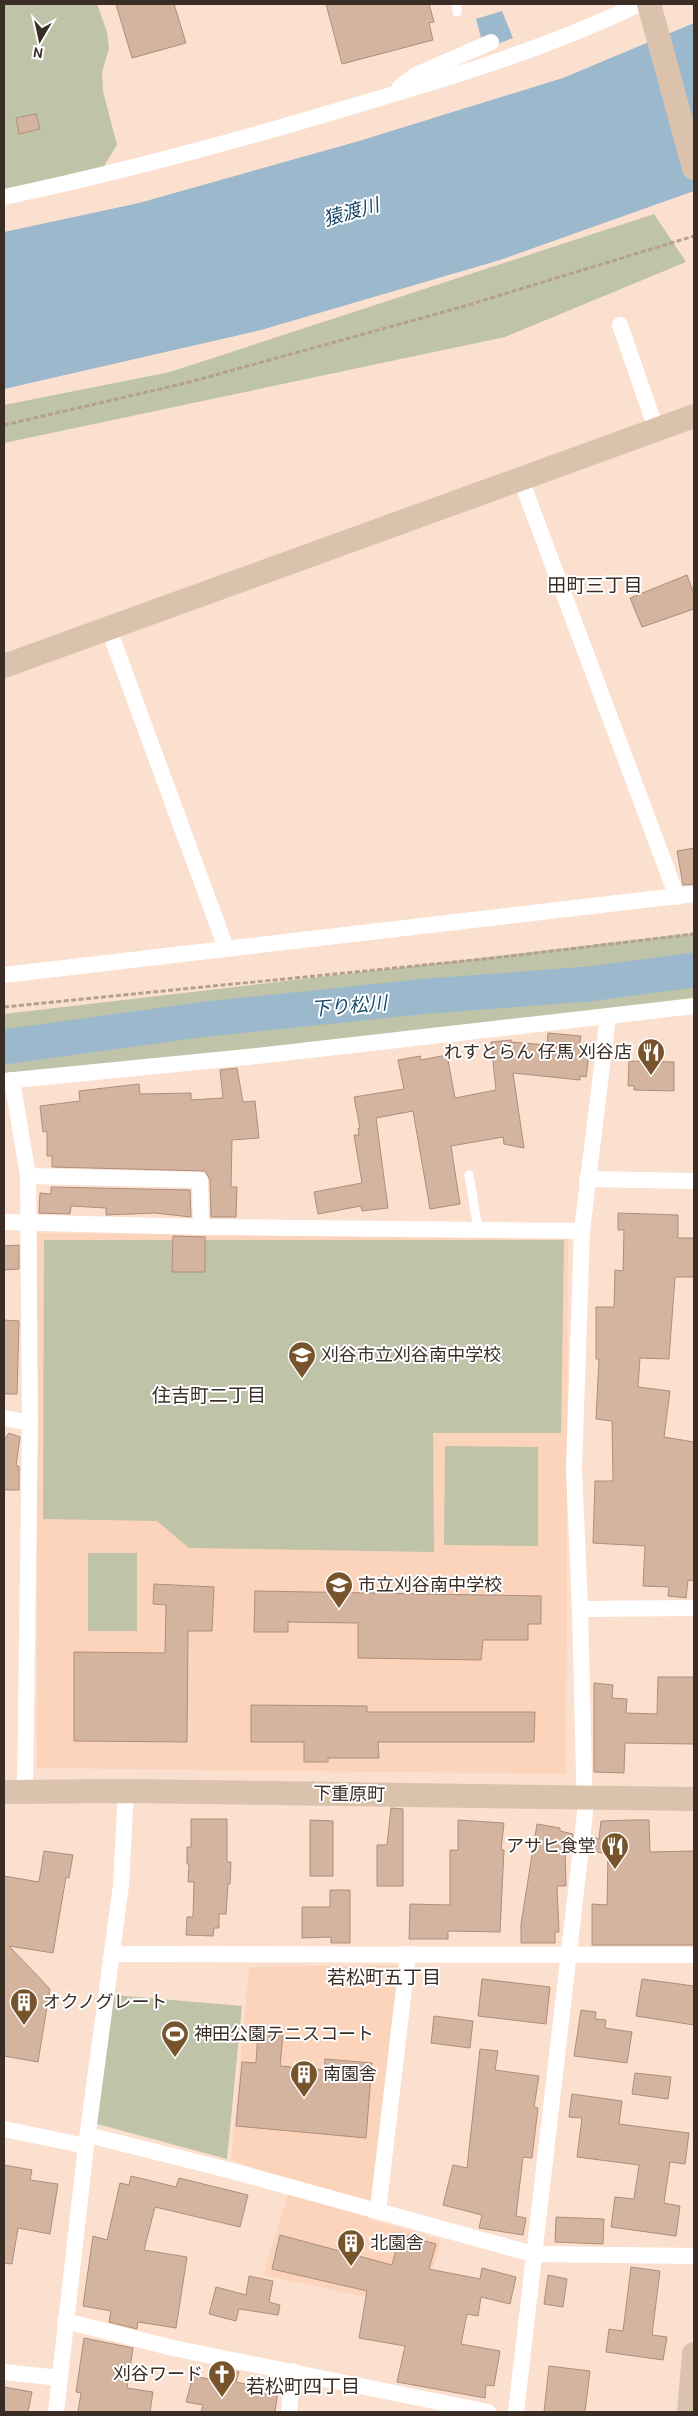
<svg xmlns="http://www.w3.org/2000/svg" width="698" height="2416" viewBox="0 0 698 2416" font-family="Cabin,'Noto Sans JP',sans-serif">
<rect width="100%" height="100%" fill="#fbe0cf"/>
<g fill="#fcd3bb">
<polygon points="37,1233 568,1237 566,1774 37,1768"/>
<polygon points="399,1965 368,2219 441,2240 422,2309 263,2275 292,2181 231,2160 249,1967"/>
</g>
<g fill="#bfc3a8">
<polygon points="4,4 97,4 107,32 109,49 102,72 103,91 117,145 102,169 4,190"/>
<polygon points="654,214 686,262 505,337 4,443 4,405 170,372"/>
<polygon points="694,933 694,1006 4,1083 4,1014"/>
<polygon points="44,1240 564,1240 561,1433 433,1433 434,1552 189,1548 157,1521 43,1519"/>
<polygon points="445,1446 538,1447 538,1546 444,1545"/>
<rect x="88" y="1553" width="49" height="78"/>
<polygon points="114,1995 242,2006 227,2159 97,2124"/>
</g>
<g fill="#9cb8cd">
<polygon points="502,11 513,38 484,49 476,19"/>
<polygon points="694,23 694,191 500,260 261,330 4,389 4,232 139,203 359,141 563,78"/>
</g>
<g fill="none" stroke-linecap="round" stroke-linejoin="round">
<polyline stroke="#9cb8cd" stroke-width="35" points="4,1047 206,1019 429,996 589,984 694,970"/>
</g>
<g fill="#d4b39f" stroke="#ae8e7b">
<polygon points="116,4 174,4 186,43 132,58"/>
<polygon points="326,4 429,4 434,22 429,23 433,40 342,64"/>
<polygon points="36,114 40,129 19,134 16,118"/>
<polygon points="687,575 694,594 694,609 642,627 630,598"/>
<polygon points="694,848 694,884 683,885 677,851"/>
<polygon points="548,1033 581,1036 579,1048 590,1049 586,1077 580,1076 580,1080 513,1073 524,1148 504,1144 503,1137 451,1146 460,1204 430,1209 413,1111 376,1118 388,1208 362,1211 361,1206 318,1214 314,1192 362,1183 354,1135 359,1135 358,1128 360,1128 354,1097 404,1089 398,1060 420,1056 421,1060 447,1055 455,1098 496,1090 491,1042 511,1040 511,1042 547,1045"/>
<polygon points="629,1061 674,1062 674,1091 634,1090 634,1086 628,1086"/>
<polygon points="237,1068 243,1102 255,1101 259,1138 232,1140 231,1187 237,1187 236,1217 211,1217 210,1180 205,1171 52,1167 52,1156 47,1156 47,1131 43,1132 40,1106 80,1101 79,1091 139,1084 140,1094 191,1093 191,1100 223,1098 220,1070"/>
<polygon points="51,1187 190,1190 191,1217 155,1213 106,1215 106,1208 71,1206 70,1214 39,1213 40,1193 51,1194"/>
<polygon points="618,1213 678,1215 678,1238 694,1238 694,1277 675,1277 669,1359 640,1358 638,1387 670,1391 664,1437 694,1442 694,1581 688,1580 686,1598 668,1596 669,1587 643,1586 645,1546 593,1543 595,1481 613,1481 612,1421 596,1419 599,1359 596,1359 596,1307 614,1307 615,1270 623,1271 624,1230 618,1230"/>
<polygon points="173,1236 205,1237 205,1272 172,1272"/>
<polygon points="19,1245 19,1269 4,1270 4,1246"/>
<polygon points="4,1320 19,1321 17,1394 4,1394"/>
<polygon points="9,1433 20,1437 16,1466 19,1466 19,1490 4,1490 4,1440"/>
<polygon points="154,1584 214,1587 212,1631 188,1631 187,1742 74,1741 74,1652 165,1653 166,1605 153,1604"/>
<polygon points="255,1591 541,1596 541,1624 528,1624 528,1640 483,1640 481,1660 358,1658 358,1623 288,1622 288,1632 254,1632"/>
<polygon points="658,1677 694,1677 694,1744 625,1743 624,1773 594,1772 594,1683 613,1685 612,1698 627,1699 626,1713 657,1714"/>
<polygon points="251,1705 367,1706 367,1712 535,1712 534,1742 378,1742 379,1758 328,1758 328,1762 304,1762 304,1742 251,1742"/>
<polygon points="391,1808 403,1809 403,1886 377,1886 377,1845 387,1845"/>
<polygon points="191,1819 227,1819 227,1862 231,1862 230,1884 228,1884 226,1914 219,1914 219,1928 214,1928 213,1936 186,1935 187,1917 193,1917 194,1882 188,1882 189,1864 187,1864 187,1847 191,1847"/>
<polygon points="310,1820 333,1821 333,1876 310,1876"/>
<polygon points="458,1820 504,1823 501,1850 504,1850 500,1932 448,1931 448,1939 409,1939 410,1904 450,1905 450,1850 458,1850"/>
<polygon points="631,1820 649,1820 650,1852 694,1851 694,1945 592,1945 592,1904 607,1905 608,1854 591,1851 592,1837 599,1839 601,1821"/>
<polygon points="537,1824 560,1828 560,1831 573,1834 571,1848 565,1847 566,1886 557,1886 559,1932 555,1932 555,1943 521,1943 521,1924"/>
<polygon points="44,1851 73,1855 69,1878 66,1877 53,1953 9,1946 50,1989 38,2062 4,2056 4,1876 39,1882"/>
<polygon points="330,1890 350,1890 350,1943 331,1943 331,1937 302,1938 302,1907 330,1907"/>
<polygon points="482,1979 550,1987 546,2024 478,2016"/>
<polygon points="642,1979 694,1986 694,2025 636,2016"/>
<polygon points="581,2010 596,2012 595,2019 606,2020 605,2028 632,2032 627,2063 574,2056"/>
<polygon points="434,2016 473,2021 470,2048 431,2043"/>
<polygon points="258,2032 283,2034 280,2066 324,2070 325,2059 372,2063 366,2138 236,2126 242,2062 256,2063"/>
<polygon points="480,2049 498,2051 495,2070 539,2076 534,2107 538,2108 532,2158 523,2157 516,2216 526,2218 523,2235 479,2228 482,2215 443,2205 453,2165 467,2168"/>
<polygon points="635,2073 671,2077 668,2099 632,2094"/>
<polygon points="572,2094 622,2101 619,2124 689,2133 685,2164 670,2162 664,2203 680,2206 676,2236 611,2227 615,2197 634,2199 639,2165 577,2157 582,2118 569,2117"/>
<polygon points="4,2165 32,2170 30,2180 58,2184 50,2234 18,2228 12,2264 4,2263"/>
<polygon points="131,2176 176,2187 179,2178 248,2195 240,2227 155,2207 144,2250 187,2257 176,2328 138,2322 137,2329 109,2322 111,2311 83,2306 93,2236 107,2240 120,2183 129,2185"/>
<polygon points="556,2217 604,2219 603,2244 555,2242"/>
<polygon points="400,2234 436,2244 429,2269 480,2279 482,2268 516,2277 510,2304 481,2297 478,2316 467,2314 461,2344 500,2351 494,2386 486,2385 485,2398 397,2382 405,2346 359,2338 367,2291 272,2269 280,2235 392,2265"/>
<polygon points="631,2267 660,2271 652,2335 667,2337 663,2360 606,2352 609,2329 623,2331"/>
<polygon points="548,2275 567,2279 563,2307 544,2304"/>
<polygon points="249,2276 273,2281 269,2302 280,2305 278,2315 239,2309 236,2321 209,2314 216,2287 246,2295"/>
<polygon points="84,2338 133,2348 127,2388 153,2392 150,2412 78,2412 81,2393 76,2392"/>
<polygon points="549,2366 590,2371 585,2412 544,2412"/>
<polygon points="211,2369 239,2372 236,2382 278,2391 275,2412 201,2412 203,2405 186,2402 193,2376 209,2379"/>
<polygon points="4,2387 32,2392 28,2412 4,2412"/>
</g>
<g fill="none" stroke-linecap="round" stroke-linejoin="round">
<g stroke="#b59f92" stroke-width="3" stroke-dasharray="5 2.5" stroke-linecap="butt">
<polyline points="4,425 186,383 458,308 694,236"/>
<polyline points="4,1007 494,958 694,934"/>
</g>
<g stroke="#fff" stroke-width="9">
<polyline points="457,4 457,12"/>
<polyline points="469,1175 478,1229"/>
</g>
<g stroke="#fff" stroke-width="16">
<polyline points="400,87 416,75 491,42"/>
<path d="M4 197C118 173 229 143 340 110 442 80 544 50 639 4"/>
<polyline points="620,325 656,429"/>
<polyline points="520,477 677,897"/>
<polyline points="108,627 226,948"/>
<polyline points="4,975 694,894"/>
<polyline points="4,1081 257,1056 608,1016"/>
<polyline points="28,1176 200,1180 201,1227"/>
<polyline points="587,1179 694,1181"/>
<polyline points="4,1222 201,1227 582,1231"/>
<polyline points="4,1418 30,1423 28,1176 12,1080"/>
<polyline points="580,1609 694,1608"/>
<polyline points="25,1792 30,1423"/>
<polyline points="112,1954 694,1955"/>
<polyline points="4,2129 86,2146"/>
<polyline points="88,2135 232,2171 533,2254 694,2256"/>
<polyline points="378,2211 408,1954"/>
<polyline points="65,2321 173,2348 488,2412"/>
<polyline points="4,2372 60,2378"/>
<polyline points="56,2412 86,2146 121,1885 126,1791"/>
<polyline points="289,2412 293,2371"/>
<polyline points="516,2412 585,1813 580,1609 574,1469 582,1231 608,1016 694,1006"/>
</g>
<g stroke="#dac2ad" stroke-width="24">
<polyline points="649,4 694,168"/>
<polyline points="4,666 694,416"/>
<polyline points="4,1792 126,1791 694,1799"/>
<polyline points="689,2412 694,2354"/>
</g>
</g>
<defs>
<g id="restaurant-pin" transform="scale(1.4375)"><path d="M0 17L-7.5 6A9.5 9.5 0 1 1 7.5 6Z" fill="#77542c" stroke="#fff"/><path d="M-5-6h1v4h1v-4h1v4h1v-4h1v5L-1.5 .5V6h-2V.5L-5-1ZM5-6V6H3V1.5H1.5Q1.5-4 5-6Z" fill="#fff"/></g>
<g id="school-pin" transform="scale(1.4375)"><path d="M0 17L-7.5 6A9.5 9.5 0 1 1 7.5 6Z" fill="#77542c" stroke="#fff"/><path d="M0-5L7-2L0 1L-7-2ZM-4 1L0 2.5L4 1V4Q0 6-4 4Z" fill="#fff"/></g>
<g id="building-pin" transform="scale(1.4375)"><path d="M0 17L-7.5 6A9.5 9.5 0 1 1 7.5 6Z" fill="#77542c" stroke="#fff"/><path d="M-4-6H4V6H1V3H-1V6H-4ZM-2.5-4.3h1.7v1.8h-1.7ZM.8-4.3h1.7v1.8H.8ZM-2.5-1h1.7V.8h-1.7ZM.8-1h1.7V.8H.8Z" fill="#fff"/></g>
<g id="stadium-pin" transform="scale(1.4375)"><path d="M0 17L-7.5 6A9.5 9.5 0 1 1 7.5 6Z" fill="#77542c" stroke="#fff"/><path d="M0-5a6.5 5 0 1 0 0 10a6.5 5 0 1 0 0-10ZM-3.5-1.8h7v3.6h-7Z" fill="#fff"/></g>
<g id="church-pin" transform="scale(1.4375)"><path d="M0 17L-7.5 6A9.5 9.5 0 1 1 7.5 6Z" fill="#77542c" stroke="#fff"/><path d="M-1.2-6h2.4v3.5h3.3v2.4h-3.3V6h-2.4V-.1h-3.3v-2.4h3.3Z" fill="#fff"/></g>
</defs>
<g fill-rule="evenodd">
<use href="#restaurant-pin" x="651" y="1052"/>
<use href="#school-pin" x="302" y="1355"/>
<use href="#school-pin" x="339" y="1585"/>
<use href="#restaurant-pin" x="615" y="1846"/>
<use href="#building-pin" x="24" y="2002"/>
<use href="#stadium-pin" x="175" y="2034"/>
<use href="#building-pin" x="304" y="2074"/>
<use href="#building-pin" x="351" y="2243"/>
<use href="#church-pin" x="222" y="2374"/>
</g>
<g text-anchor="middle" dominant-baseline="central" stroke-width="4" stroke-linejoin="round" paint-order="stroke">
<g font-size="18" fill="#3a2d25" stroke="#fff" text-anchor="start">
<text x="632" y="1052" text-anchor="end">れすとらん 仔馬 刈谷店</text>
<text x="321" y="1355">刈谷市立刈谷南中学校</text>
<text x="358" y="1585">市立刈谷南中学校</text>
<text x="596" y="1846" text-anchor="end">アサヒ食堂</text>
<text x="43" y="2002">オクノグレート</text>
<text x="194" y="2034">神田公園テニスコート</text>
<text x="323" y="2074">南園舎</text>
<text x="370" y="2243">北園舎</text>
<text x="203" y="2374" text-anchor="end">刈谷ワード</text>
</g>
<g font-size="18" fill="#3a2d25" stroke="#fff">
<text transform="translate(349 1794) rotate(1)">下重原町</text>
</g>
<g font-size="19" font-style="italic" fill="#194968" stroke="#fff">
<text transform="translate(351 212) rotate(-16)">猿渡川</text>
<text transform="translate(349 1006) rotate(-5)">下り松川</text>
</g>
<g font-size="19" fill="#3a2d25" stroke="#fff">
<text x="595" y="585">田町三丁目</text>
<text x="209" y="1395">住吉町二丁目</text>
<text x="384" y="1977">若松町五丁目</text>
<text x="303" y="2386">若松町四丁目</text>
</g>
</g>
<rect width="698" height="2416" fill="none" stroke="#3a2d25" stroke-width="10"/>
<g transform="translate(40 40) rotate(189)" stroke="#ffffff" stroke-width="4" paint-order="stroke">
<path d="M0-4L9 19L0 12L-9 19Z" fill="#3a2d25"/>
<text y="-8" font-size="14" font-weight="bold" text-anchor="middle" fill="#3a2d25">N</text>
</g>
</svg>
